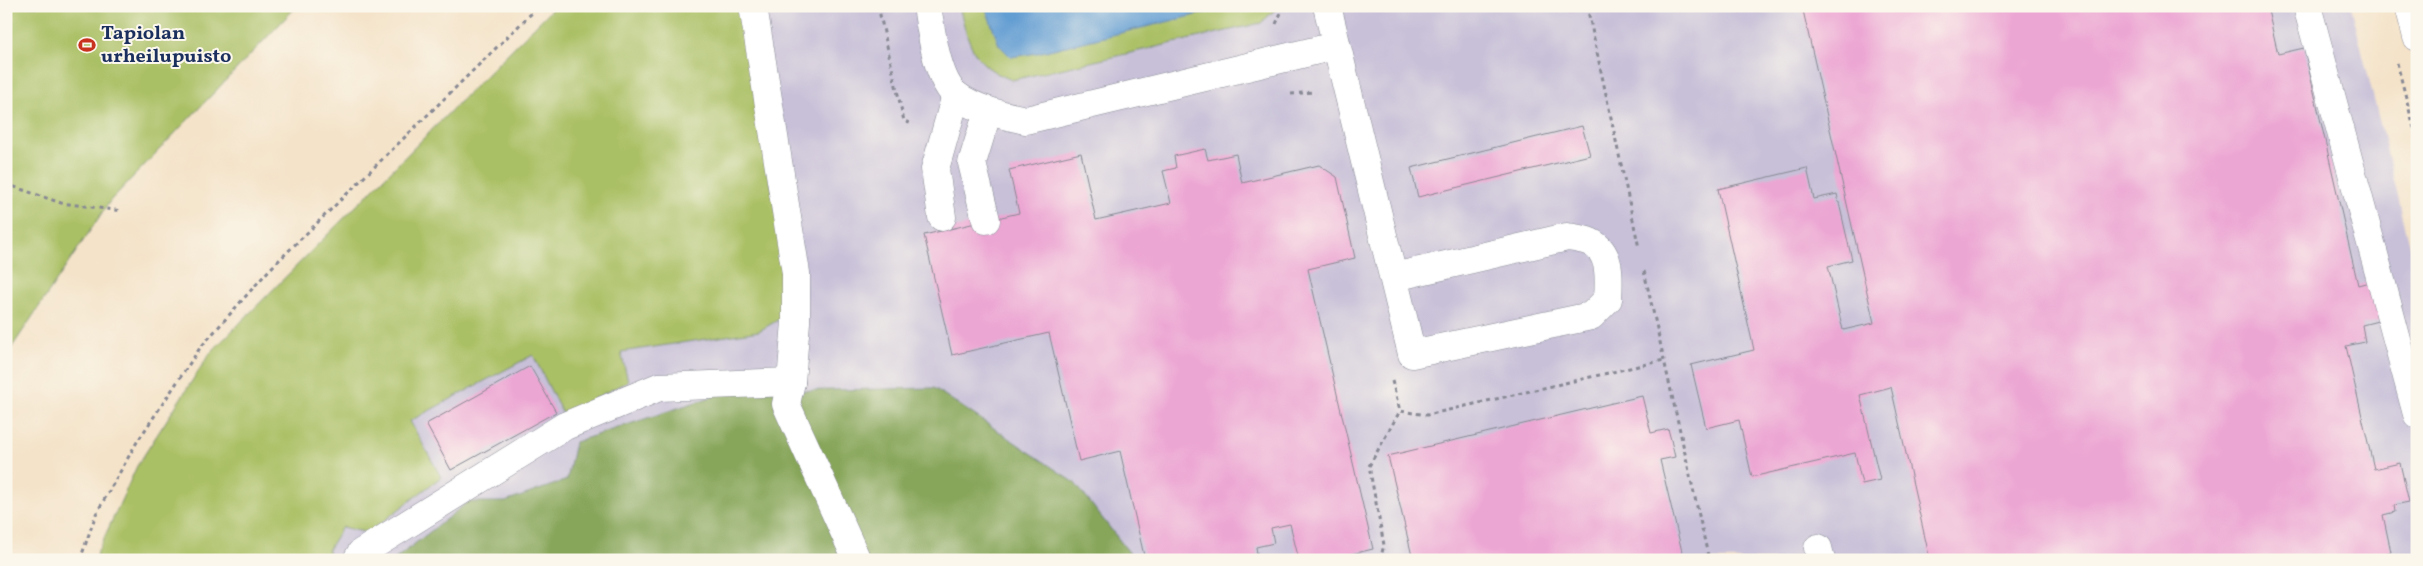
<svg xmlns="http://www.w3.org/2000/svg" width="2423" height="566" viewBox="0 0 2423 566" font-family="Vollkorn,serif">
<rect width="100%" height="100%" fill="#fbf7ec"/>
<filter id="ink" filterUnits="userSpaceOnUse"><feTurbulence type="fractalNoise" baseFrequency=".02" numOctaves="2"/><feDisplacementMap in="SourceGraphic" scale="10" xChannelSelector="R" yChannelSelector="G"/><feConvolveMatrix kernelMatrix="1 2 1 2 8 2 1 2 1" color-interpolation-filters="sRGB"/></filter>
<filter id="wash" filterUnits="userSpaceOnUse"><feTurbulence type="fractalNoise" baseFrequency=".0096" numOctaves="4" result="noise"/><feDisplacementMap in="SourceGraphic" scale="20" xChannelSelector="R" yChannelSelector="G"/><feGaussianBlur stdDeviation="1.12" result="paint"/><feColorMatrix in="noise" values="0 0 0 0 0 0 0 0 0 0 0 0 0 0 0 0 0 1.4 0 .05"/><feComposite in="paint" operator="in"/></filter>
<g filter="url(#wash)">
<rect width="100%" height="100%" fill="#f4e3c9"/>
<polygon fill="#c7c0d8" points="591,6 2351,6 2417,274 2417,560 226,560"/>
<g fill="#aac065" stroke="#627862">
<polygon points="6,6 297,6 110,201 6,356"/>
<polygon points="555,6 740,6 789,285 788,314 759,331 621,352 628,381 563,415 533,355 410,421 441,477 368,533 342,527 328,550 329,560 94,560 137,466 210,353"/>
<path d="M959 6H1279L1261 23 1012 80C972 65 969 44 959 6Z"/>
</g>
<polygon fill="#87a65a" stroke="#516a5c" points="934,388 1074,482 1135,560 394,560 468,502 505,502 567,480 575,442 726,392"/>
<polygon fill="#649ed3" stroke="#406698" points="985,6 1233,6 1037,53 1011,57 999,45"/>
<g id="blocks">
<g fill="#eca6d3">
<polygon points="1802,6 2267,6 2278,54 2304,48 2358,285 2373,281 2382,320 2362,325 2365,342 2346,346 2374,469 2400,463 2409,502 2394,505 2395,512 2383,515 2391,552 2355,560 1930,560 1891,387 1860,395 1880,480 1862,484 1855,453 1752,477 1739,420 1706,428 1691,365 1754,350 1718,189 1807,168 1814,199 1837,194 1852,260 1828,266 1843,330 1874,323"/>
<polygon points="1582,126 1590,155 1418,197 1411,168"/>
<polygon points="1205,149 1208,160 1236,154 1242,183 1319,165 1337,177 1355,258 1308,269 1373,549 1343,556 1344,560 1299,560 1290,524 1271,528 1274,543 1256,547 1258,560 1145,560 1120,451 1079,461 1049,333 952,355 924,235 1019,213 1009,170 1081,153 1096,220 1171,203 1163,171 1176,168 1174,156"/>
<polygon points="530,366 556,412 451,470 426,424"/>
<polygon points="1642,396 1651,433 1668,429 1671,440 1675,457 1660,460 1684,560 1413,560 1388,456"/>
</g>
</g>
</g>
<g filter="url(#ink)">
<use href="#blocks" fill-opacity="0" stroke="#888994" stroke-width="1"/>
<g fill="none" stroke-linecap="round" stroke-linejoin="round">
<g stroke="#888994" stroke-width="29">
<g id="minor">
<polyline points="753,6 796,273 796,322 791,382 786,404 857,560"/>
<path d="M927 6C931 30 937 81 957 96 977 110 1002 115 1026 120L1335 46"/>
<path d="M1327 6 1412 354 1591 316 1608 299C1609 279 1612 252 1590 242 1584 239 1574 238 1567 237L1394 277"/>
<polyline points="2307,6 2417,414"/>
<polyline points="2409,6 2417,37"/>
<polyline points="942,217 935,169 956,95"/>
<polyline points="986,220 972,163 988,111"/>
<polyline points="1818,548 1821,560"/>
<polyline points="357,560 361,553 565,426 659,387 791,382"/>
</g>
</g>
<g stroke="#888994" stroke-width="3" stroke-dasharray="4 4" stroke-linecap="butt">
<polyline points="878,6 904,121 912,124"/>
<polyline points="1587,6 1639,248"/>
<polyline points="1276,24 1284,6"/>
<polyline points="2397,63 2417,140"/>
<polyline points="1291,94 1314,92"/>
<polyline points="6,184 61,203 122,211"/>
<polyline points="1644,271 1709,560"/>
<polyline points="1392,381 1400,411 1427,415 1664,360"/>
<polyline points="80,560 96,514 137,442 200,348 269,270 539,6"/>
<polyline points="1380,560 1384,545 1369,466 1400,411"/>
</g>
<use href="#minor" stroke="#fff" stroke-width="28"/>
</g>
</g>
<defs>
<g id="stadium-bare" transform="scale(1.35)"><path d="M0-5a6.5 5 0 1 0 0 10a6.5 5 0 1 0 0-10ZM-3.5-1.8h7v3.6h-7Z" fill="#c8321e" stroke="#fbf7ec" stroke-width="2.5" paint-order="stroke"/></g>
</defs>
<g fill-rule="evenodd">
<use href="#stadium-bare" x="87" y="45"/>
</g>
<g text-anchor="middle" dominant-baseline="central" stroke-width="4" stroke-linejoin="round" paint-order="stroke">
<g font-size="20" font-weight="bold" fill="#1b2f5e" stroke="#fbf7ec" text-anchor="start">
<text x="101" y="34">Tapiolan<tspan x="101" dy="23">urheilupuisto</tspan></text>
</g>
</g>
<rect width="2423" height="566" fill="none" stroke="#fbf7ec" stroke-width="25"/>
</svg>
